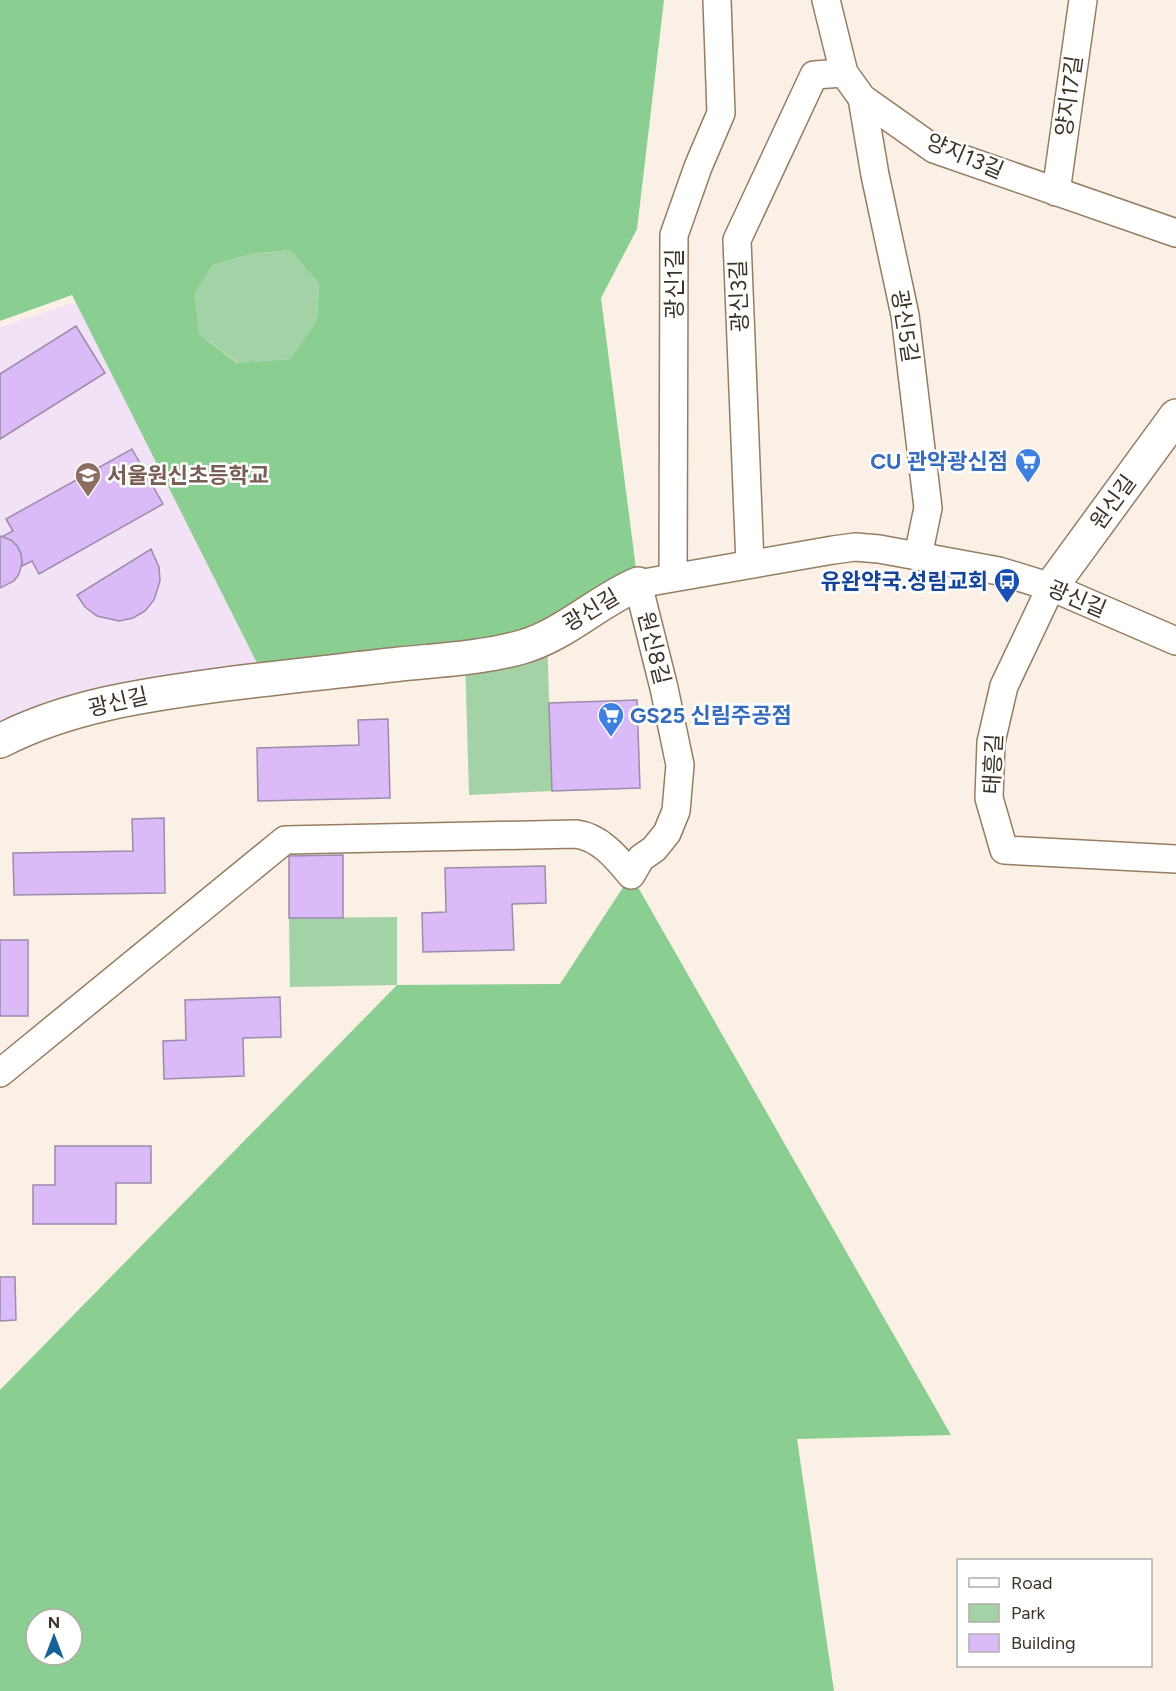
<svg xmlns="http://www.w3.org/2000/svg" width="1176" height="1691" viewBox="0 0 1176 1691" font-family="Figtree,'Noto Sans KR',sans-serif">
<rect width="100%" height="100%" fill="#fbf0e5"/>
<polygon fill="#f2e2f5" points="79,301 261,669 0,744 0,327"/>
<g fill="#a3d2a6">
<polygon points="290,250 319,284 317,320 292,359 238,363 199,334 195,293 213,265 251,254"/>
<polygon points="547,636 552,791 469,795 465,657"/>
<polygon points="397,917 397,985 290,987 289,918"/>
</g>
<g fill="#8bce91" fill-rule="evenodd">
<path d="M0 0H664L637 229 601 298 638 584 547 636 265 679 72 295 0 321ZM290 250 319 284 317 320 291 359 237 363 199 334 195 293 213 265 251 254Z"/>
<path d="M631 875 951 1435 797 1439 834 1691H0V1390L397 985 560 984ZM36 1619H72V1655H36Z"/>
</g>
<g fill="#dabbf7" stroke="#9c8cab" stroke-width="1.5">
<polygon points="76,326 105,373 0,439 0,374"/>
<polygon points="132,449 163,504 39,574 32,561 22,566 21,554 17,546 3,536 13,531 6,519"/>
<polygon points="0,536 11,540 17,546 21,554 22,563 19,574 14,581 0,588"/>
<polygon points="151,549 159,567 160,581 154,600 145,611 133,618 119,621 97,616 85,607 77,595"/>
<polygon points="637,700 640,788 552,791 549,703"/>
<polygon points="388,719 390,798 258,801 257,748 359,745 358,720"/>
<polygon points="164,818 165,893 14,895 13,853 133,851 132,819"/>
<polygon points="343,855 343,918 289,918 289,856"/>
<polygon points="545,866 546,903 512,904 514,950 423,952 422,913 446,912 445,868"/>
<rect x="0" y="940" width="28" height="76"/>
<polygon points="280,997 281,1037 243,1038 244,1076 164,1079 163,1041 186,1040 185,1000"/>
<polygon points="55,1146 151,1146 151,1183 116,1183 116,1224 33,1224 33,1185 55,1185"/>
<polygon points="0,1277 15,1277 16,1320 0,1321"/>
</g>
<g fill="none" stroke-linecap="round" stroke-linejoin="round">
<g stroke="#957d62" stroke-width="30">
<g id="minor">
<polyline points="826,0 844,73 862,98 934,149 1176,233"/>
<polyline points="862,98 875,175 905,315 928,508 918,556"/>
<polyline points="1056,192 1083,0"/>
<polyline points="750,564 737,240 814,75 844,73"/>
<polyline points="673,577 674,235 698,167 721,113 717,0"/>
<polyline points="1051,587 1004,686 991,742 989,798 1004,850 1176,859"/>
<path d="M0 1073 285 840 576 834C600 837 617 858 631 875L641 858 654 849 667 833 676 811 680 765 664 688 638 584 833 550 855 547 879 549 999 571 1051 587 1176 641"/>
</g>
</g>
<g stroke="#957d62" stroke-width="36">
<g id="tertiary">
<polyline points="1051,587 1176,416"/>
<path d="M0 741C68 706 144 695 219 685 280 677 340 671 400 664 440 660 483 658 522 647 564 635 598 601 638 584"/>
</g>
</g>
<use href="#minor" stroke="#fff" stroke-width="27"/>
<use href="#tertiary" stroke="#fff" stroke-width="33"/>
</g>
<defs>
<g id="supermarket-pin" transform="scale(1.35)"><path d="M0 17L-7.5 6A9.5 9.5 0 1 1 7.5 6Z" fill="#3f7fe0" stroke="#fff"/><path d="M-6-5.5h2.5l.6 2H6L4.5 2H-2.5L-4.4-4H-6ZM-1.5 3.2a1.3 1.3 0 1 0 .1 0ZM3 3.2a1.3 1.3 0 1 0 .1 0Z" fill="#fff"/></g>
<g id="school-pin" transform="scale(1.35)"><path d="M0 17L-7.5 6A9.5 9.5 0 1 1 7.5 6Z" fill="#8d6e63" stroke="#fff"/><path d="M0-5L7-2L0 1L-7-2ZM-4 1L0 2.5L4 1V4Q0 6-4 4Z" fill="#fff"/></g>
<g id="bus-pin" transform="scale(1.35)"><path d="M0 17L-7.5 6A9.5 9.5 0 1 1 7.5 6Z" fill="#1a4fb4" stroke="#fff"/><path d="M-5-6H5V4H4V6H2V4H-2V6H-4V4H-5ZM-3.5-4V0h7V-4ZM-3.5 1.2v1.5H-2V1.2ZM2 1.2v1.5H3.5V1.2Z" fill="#fff"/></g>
</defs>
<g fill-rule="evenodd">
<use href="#supermarket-pin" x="1028" y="461"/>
<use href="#school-pin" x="88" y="475"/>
<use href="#bus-pin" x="1007" y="581"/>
<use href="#supermarket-pin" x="611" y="715"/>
</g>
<g text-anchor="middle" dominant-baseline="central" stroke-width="5" stroke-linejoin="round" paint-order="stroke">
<g font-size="22" fill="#3d3327" stroke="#fff">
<text transform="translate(1069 96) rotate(-82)">양지17길</text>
<text transform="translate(965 156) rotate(23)">양지13길</text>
<text transform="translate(674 284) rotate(-90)">광신1길</text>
<text transform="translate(739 296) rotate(-92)">광신3길</text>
<text transform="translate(905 326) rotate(81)">광신5길</text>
<text transform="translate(1113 502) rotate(-54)">원신길</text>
<text transform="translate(1077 599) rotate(23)">광신길</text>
<text transform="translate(591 610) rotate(-31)">광신길</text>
<text transform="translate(654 648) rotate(76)">원신8길</text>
<text transform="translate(118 702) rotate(-13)">광신길</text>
<text transform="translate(993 764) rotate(-87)">태흥길</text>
</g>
<g font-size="22" font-weight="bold" fill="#366cbe" stroke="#fff" text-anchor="end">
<text x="1008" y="461">CU 관악광신점</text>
<text x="630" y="715" text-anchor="start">GS25 신림주공점</text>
</g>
<g font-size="22" font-weight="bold" fill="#785e54" stroke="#fff" text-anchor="start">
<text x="107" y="475">서울원신초등학교</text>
</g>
<g font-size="22" font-weight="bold" fill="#164399" stroke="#fff" text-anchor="end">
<text x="988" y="581">유완약국.성림교회</text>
</g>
</g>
<rect x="957" y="1559" width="195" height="108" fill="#ffffff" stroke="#b1ada9" stroke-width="1.5"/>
<rect x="969" y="1578" width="30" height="9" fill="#ffffff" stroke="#b1ada9" stroke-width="1.5"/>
<text x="1011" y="1589" font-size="18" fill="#3d3327">Road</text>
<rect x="969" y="1604" width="30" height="18" fill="#a3d2a6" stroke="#b1ada9" stroke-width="1.5"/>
<text x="1011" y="1619" font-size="18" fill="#3d3327">Park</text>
<rect x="969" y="1634" width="30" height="18" fill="#dabbf7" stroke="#b1ada9" stroke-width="1.5"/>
<text x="1011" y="1649" font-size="18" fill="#3d3327">Building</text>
<g transform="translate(54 1637)"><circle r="28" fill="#ffffff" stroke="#b1ada9" stroke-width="1.5"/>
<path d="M0-4.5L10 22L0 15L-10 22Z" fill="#176295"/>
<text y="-9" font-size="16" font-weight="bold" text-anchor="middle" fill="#3d3327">N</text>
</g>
</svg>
